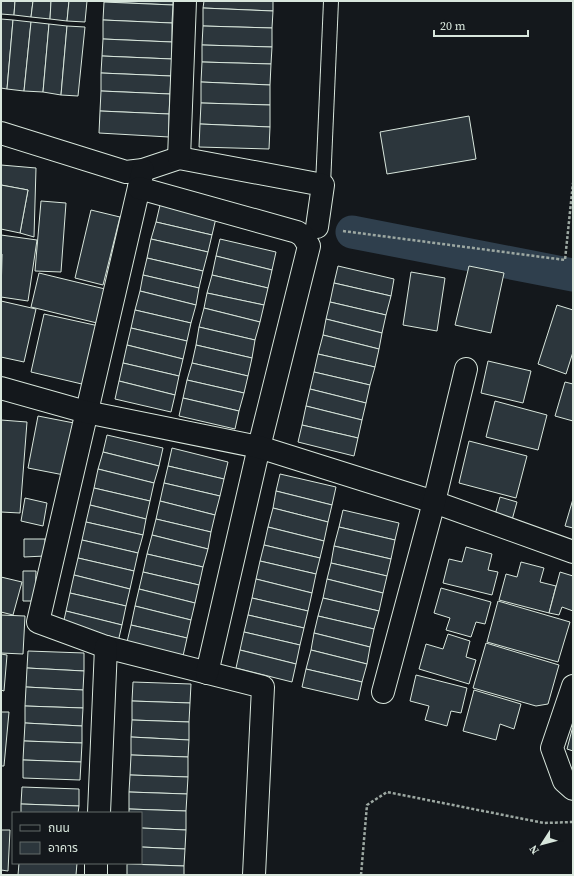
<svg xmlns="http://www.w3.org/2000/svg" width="574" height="876" viewBox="0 0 574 876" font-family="'Source Serif 4','Noto Sans Thai',serif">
<rect width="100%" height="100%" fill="#14181c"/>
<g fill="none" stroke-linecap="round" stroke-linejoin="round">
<polyline stroke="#2f3f4d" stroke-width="33" points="352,232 573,275"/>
</g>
<g fill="#2c363c" stroke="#d8e6dc">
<polygon points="1,1 15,1 14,15 1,14"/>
<polygon points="15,1 33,1 31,17 14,15"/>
<polygon points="33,1 51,1 50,19 31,17"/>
<polygon points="51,1 69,1 67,21 50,19"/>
<polygon points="69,1 87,1 85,22 67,21"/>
<polygon points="104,1 173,1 173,5 104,2"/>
<polygon points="204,1 273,1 273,11 203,8"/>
<polygon points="104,2 173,5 172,23 103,20"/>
<polygon points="203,8 273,11 272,28 203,26"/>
<polygon points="1,19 13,20 7,89 1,88"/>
<polygon points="13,20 31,22 24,91 7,89"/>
<polygon points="103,20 172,23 172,42 103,39"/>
<polygon points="31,22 49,24 43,92 24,91"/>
<polygon points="49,24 67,26 61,95 43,92"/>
<polygon points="67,26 85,27 78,96 61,95"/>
<polygon points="203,26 272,28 272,47 202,45"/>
<polygon points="103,39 172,42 172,59 102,56"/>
<polygon points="202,45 272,47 271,64 202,62"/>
<polygon points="102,56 172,59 171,76 101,73"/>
<polygon points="202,62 271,64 270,85 201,82"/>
<polygon points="101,73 171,76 170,94 101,91"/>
<polygon points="201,82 270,85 270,105 201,103"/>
<polygon points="101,91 170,94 169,114 100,111"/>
<polygon points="201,103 270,105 270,127 200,124"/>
<polygon points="100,111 169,114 169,137 99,133"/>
<polygon points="469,116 476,159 387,174 380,132"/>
<polygon points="200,124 270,127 269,149 199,147"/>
<polygon points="1,165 36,168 34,237 20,233 28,190 1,185"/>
<polygon points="1,185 28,190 20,233 1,229"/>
<polygon points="41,201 66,203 61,272 35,271"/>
<polygon points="160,205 216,218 212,235 156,222"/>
<polygon points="91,210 120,217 103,285 75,278"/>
<polygon points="156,222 212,235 208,252 151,239"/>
<polygon points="1,235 37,240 28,301 1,297 2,254 1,254"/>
<polygon points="151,239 208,252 203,271 147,258"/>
<polygon points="220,239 276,252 272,270 216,256"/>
<polygon points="216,256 272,270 268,288 212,275"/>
<polygon points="147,258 203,271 199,288 143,275"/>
<polygon points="338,266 394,279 391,296 334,283"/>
<polygon points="469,266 504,273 491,333 455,325"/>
<polygon points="411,272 445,278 437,331 403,325"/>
<polygon points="39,273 105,289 97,323 31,307"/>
<polygon points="143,275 199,288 196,305 140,291"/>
<polygon points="212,275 268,288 264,305 207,293"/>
<polygon points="334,283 391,296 386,315 330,302"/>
<polygon points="140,291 196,305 191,323 135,310"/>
<polygon points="207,293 264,305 260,322 204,308"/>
<polygon points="1,301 36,309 24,362 1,357"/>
<polygon points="330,302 386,315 382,333 326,319"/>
<polygon points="557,305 573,310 573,352 566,374 538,364"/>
<polygon points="204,308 260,322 255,340 199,327"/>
<polygon points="135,310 191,323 187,341 131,328"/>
<polygon points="44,314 99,326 86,385 31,372"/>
<polygon points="326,319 382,333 379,349 323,335"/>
<polygon points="199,327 255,340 252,358 196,345"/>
<polygon points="131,328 187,341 183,359 127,345"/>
<polygon points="323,335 379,349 375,367 318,354"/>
<polygon points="127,345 183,359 179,376 123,363"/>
<polygon points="196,345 252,358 248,376 192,363"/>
<polygon points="318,354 375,367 370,385 314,372"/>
<polygon points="488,361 531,371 523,403 481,393"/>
<polygon points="123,363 179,376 175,395 119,381"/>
<polygon points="192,363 248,376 244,393 187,380"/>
<polygon points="314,372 370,385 366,403 310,389"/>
<polygon points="187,380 244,393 239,411 183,398"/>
<polygon points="119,381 175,395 171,412 115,399"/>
<polygon points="565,382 573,384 573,421 555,416"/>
<polygon points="310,389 366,403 362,420 306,406"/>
<polygon points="183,398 239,411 235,429 179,416"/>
<polygon points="495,401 547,415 538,450 486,437"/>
<polygon points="306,406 362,420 358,438 302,425"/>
<polygon points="38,416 74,423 64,475 28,468"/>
<polygon points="1,420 27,422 20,513 1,512"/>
<polygon points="302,425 358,438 354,456 298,442"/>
<polygon points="107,435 163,448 159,466 103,452"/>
<polygon points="469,441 527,456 516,498 459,483"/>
<polygon points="172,448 228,462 224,479 168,466"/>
<polygon points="103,452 159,466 154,483 98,469"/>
<polygon points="168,466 224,479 220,496 164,483"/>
<polygon points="98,469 154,483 150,501 94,488"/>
<polygon points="280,474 336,487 332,505 276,491"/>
<polygon points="164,483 220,496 215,515 160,501"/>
<polygon points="94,488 150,501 146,519 90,505"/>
<polygon points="276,491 332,505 328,522 273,508"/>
<polygon points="500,497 517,502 512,520 495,515"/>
<polygon points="25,498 47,503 43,526 21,521"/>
<polygon points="573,499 573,528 565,526"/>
<polygon points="160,501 215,515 211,532 156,519"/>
<polygon points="90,505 146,519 143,535 86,522"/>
<polygon points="273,508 328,522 324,541 268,527"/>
<polygon points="343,510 399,523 395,540 339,527"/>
<polygon points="156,519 211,532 208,549 152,535"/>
<polygon points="86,522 143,535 138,553 82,540"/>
<polygon points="268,527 324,541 320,558 264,545"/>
<polygon points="339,527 395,540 391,559 334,546"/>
<polygon points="152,535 208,549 203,567 147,554"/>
<polygon points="24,539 45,539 45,556 24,557"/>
<polygon points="82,540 138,553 134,571 78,558"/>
<polygon points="264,545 320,558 316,574 260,561"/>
<polygon points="334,546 391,559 387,576 331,563"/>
<polygon points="466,547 492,554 488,570 498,572 492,595 443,583 449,559 462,562"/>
<polygon points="147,554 203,567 199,585 143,572"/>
<polygon points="78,558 134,571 130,589 74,575"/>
<polygon points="260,561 316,574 312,593 256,579"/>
<polygon points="521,562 544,568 540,582 556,586 549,613 499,600 506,574 517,577"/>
<polygon points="331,563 387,576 383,593 327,579"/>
<polygon points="23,571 36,571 35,601 23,601"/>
<polygon points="143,572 199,585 195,603 139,589"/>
<polygon points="560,572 573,576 573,611 562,607 559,615 549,613"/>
<polygon points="74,575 130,589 126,606 70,593"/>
<polygon points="1,577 22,582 13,615 1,612"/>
<polygon points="256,579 312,593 308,611 252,598"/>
<polygon points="327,579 383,593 379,611 323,598"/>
<polygon points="441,588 491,602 485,624 476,622 471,637 446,630 450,618 434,613"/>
<polygon points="139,589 195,603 191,620 135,606"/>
<polygon points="70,593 126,606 122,625 66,611"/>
<polygon points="252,598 308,611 304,628 248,615"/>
<polygon points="323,598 379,611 374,629 318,616"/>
<polygon points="498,601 570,622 558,662 487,642"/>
<polygon points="135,606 191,620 187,638 131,625"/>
<polygon points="66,611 122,625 118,642 62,629"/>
<polygon points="1,615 25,616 23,654 1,653"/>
<polygon points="248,615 304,628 300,645 244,632"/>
<polygon points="318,616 374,629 370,647 314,633"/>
<polygon points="131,625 187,638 183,656 127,642"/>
<polygon points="244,632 300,645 296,664 240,650"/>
<polygon points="314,633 370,647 367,664 311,650"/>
<polygon points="448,634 470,641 466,657 476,660 469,684 419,669 426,644 443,649"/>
<polygon points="486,643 559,665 548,704 536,706 473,688"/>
<polygon points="240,650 296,664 292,682 236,668"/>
<polygon points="311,650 367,664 362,682 306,669"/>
<polygon points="28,651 84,653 84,671 27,668"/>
<polygon points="1,654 7,655 4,691 1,690"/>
<polygon points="27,668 84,671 83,690 26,687"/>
<polygon points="306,669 362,682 358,700 302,687"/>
<polygon points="416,675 467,688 461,713 451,711 447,726 425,720 429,706 410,701"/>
<polygon points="133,682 191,684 190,703 132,701"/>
<polygon points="26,687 83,690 83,708 25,706"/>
<polygon points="474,690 521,704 514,729 500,724 496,740 463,731"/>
<polygon points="132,701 190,703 189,722 132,720"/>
<polygon points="25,706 83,708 82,726 25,723"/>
<polygon points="1,712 9,712 4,766 1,766"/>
<polygon points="132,720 189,722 189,740 131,737"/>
<polygon points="25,723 82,726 82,743 24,741"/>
<polygon points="573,726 573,751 567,749"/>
<polygon points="131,737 189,740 188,757 131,755"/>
<polygon points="24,741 82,743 81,762 23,760"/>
<polygon points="131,755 188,757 188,777 130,775"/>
<polygon points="23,760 81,762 80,780 23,778"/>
<polygon points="130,775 188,777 187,794 129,792"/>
<polygon points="22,787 79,789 79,806 21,804"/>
<polygon points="129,792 187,794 186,811 129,809"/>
<polygon points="21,804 79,806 78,813 21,813"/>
<polygon points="129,809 186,811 186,830 141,828 141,813 129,813"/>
<polygon points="141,828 186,830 185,849 141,847"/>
<polygon points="1,830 10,830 8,871 1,870"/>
<polygon points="141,847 185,849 184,866 127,864 127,863 141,863"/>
<polygon points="19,863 77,863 76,875 18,875"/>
<polygon points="127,864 184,866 184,875 127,875"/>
</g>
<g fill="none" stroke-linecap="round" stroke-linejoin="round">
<g stroke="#d8e6dc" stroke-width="16">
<polyline id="lane" points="323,185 331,1"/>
</g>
<g stroke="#d8e6dc" stroke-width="24">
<g id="street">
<polyline points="1,133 126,172 143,170 179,158 323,185 317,227"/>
<polyline points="179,158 185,1"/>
<polyline points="143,170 38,622 106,647 263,687 254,875"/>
<polyline points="139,188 297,232 303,236 309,246 259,447 207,673"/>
<polyline points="1,388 86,412 259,447 434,502 573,552"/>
<polyline points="573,686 552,748 564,781 573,789"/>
<polyline points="383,692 434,502 466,369"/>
<polyline points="99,813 106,647"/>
<polyline points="96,875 96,863"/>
</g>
</g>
<g stroke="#9da8a2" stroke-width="2.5" stroke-dasharray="3 2" stroke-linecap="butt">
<polyline points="343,231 565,260 573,183"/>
<polyline points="361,875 367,805 387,792 544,823 573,822"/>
</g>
<use href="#lane" stroke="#14181c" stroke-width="14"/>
<use href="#street" stroke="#14181c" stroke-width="22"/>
</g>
<rect width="574" height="876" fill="none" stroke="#d8e6dc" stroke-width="4"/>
<rect x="12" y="812" width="130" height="52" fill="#14181c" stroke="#626a69"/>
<rect x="20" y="825" width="20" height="6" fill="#14181c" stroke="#626a69"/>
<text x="48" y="832" font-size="12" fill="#d8e6dc">ถนน</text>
<rect x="20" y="842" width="20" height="12" fill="#2c363c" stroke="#626a69"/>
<text x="48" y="852" font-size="12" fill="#d8e6dc">อาคาร</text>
<g transform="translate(542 844) rotate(234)" stroke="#14181c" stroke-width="3" paint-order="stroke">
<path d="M0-3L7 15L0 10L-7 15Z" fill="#d8e6dc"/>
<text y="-6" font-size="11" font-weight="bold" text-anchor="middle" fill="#d8e6dc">N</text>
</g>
<path d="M434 30v6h94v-6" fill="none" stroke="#d8e6dc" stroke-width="2"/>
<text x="440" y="30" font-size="12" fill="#d8e6dc" stroke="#14181c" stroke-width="3" paint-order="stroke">20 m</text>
</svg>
